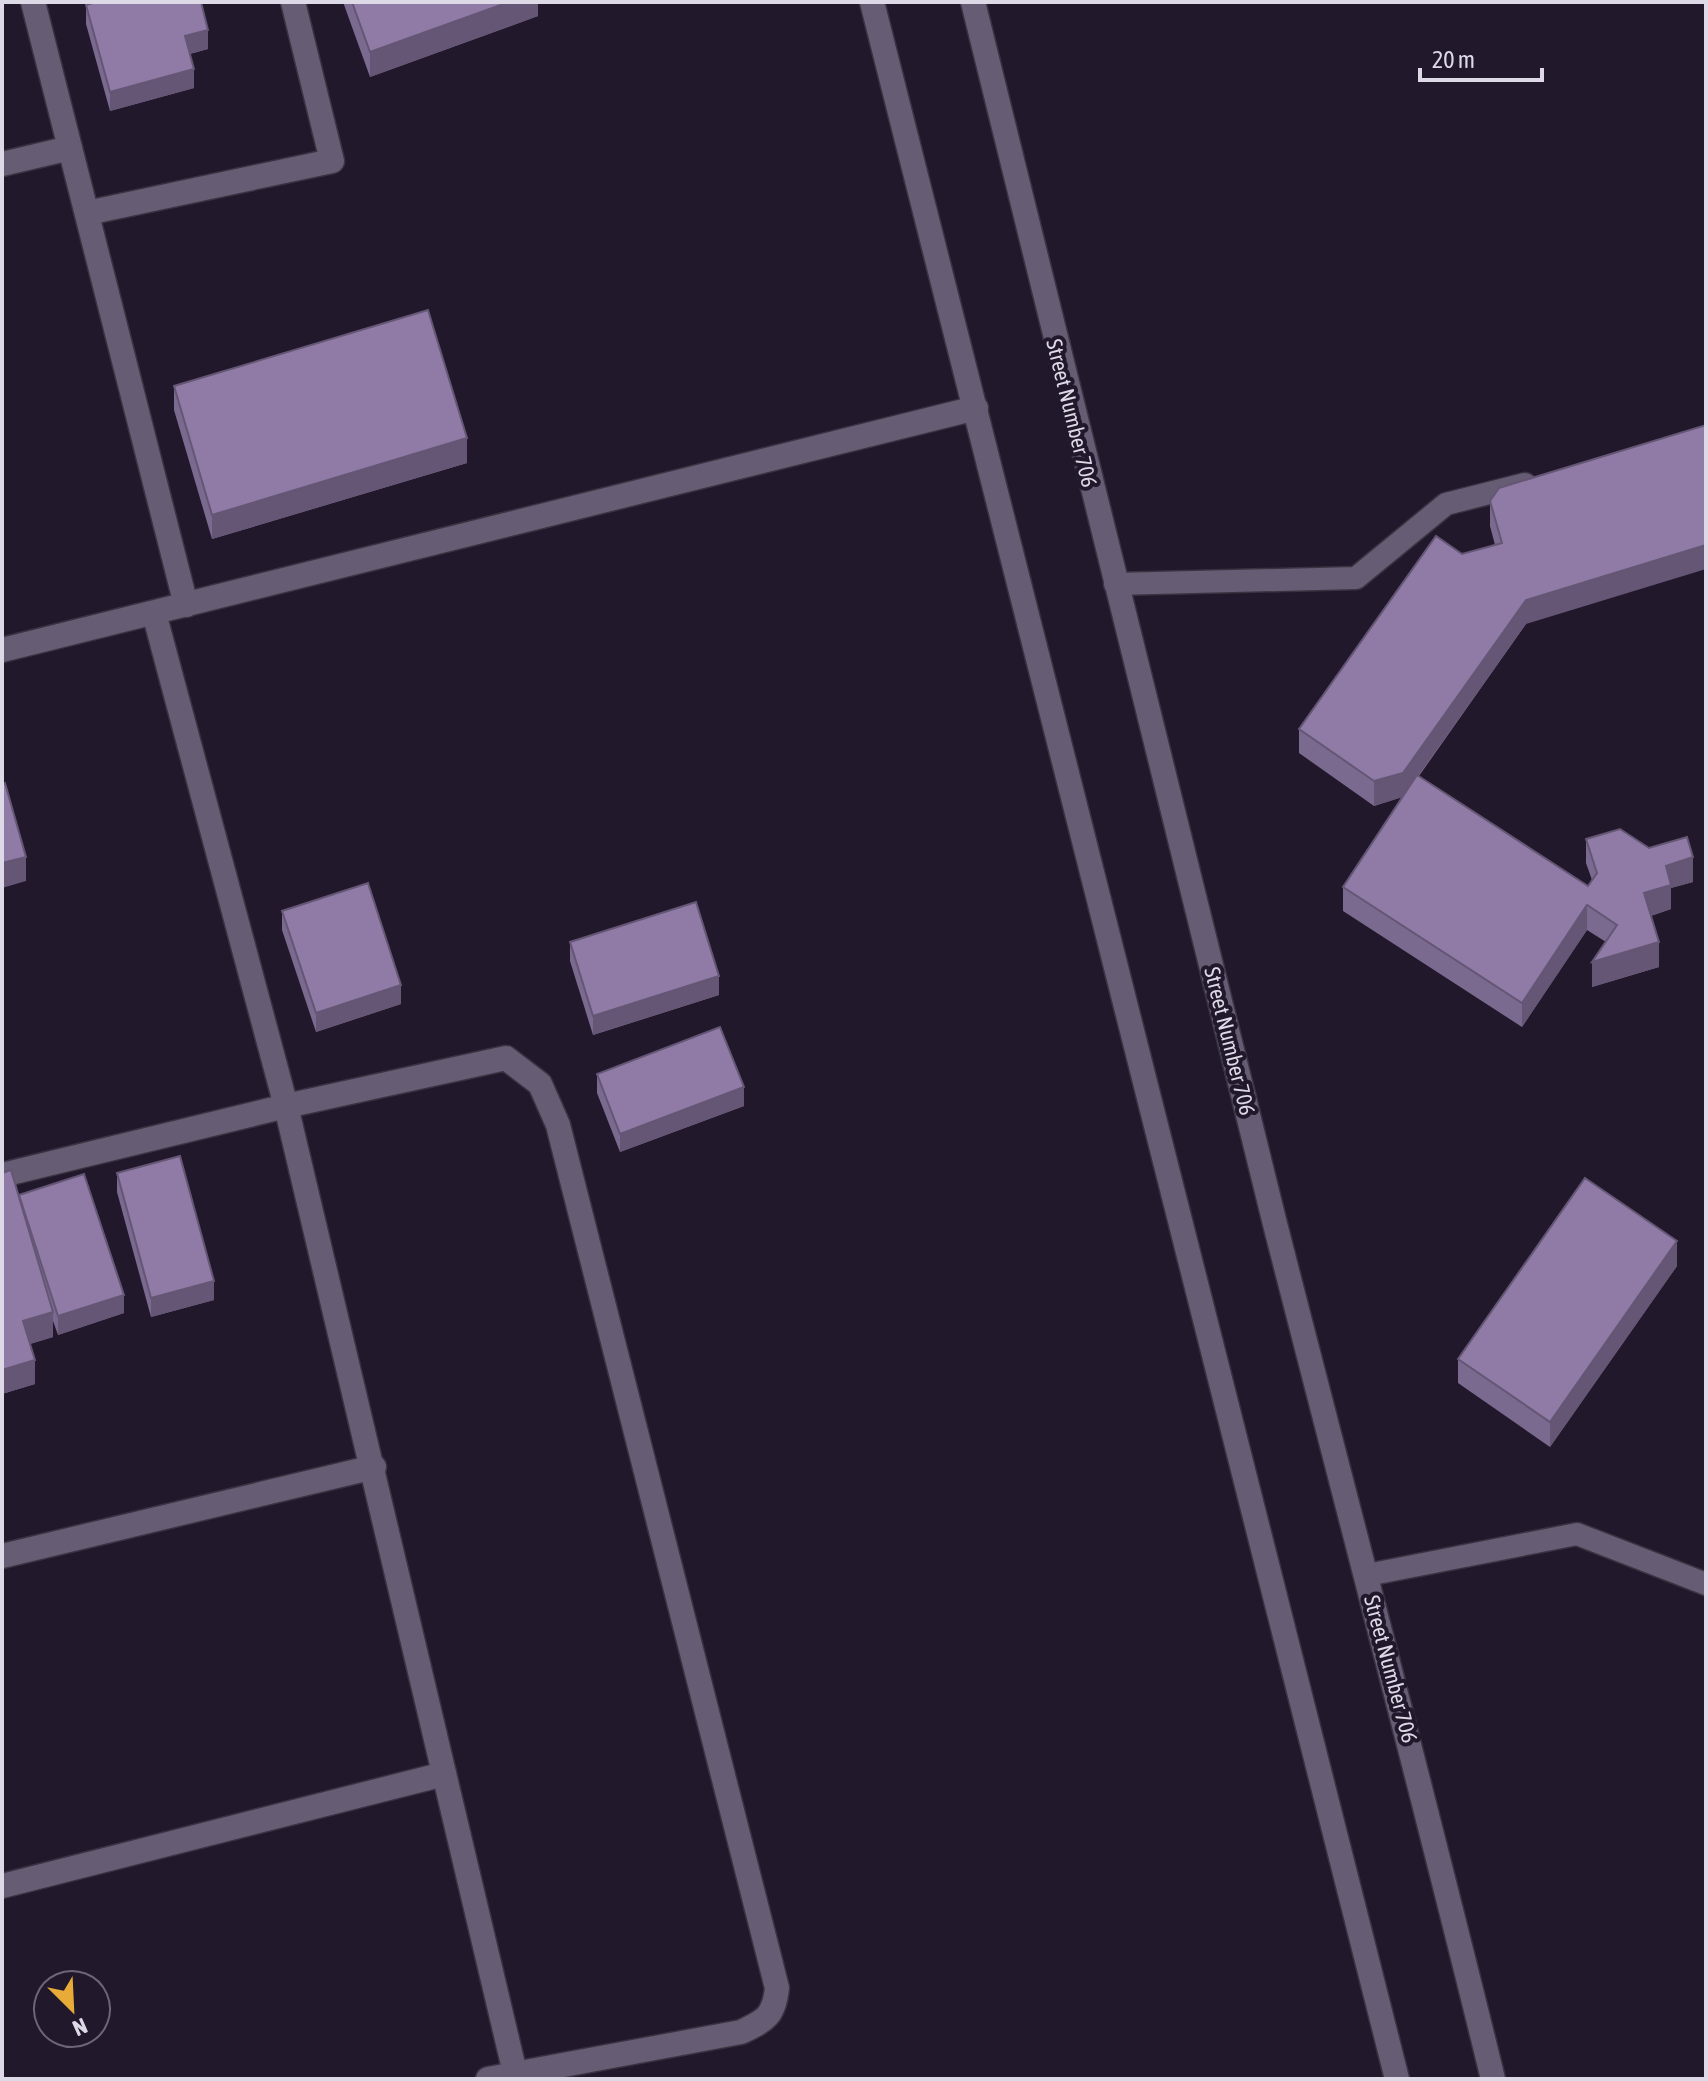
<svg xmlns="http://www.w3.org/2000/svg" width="1708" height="2081" viewBox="0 0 1708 2081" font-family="'Asap Condensed',sans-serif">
<rect width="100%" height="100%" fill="#21182b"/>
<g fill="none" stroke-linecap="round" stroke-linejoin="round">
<g stroke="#393341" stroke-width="25">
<g id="lane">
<polyline points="1115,584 1356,578 1446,504 1525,484"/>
<polyline points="1367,1575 1577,1534 1706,1584"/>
</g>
</g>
<g stroke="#393341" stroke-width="27">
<g id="street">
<polyline points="33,2 186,605"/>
<polyline points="2,164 70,148"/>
<polyline points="87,213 332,161 293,2"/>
<polyline points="154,613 286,1106 515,2073"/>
<polyline points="2,650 976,408"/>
<path d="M2 1175 286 1106 506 1058 540 1084 558 1125 777 1988C774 2016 766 2020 741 2032L488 2079"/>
<polyline points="2,1556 374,1467"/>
<polyline points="2,1886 444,1774"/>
</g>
</g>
<g stroke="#393341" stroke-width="27">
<g id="secondary">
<polyline points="872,2 1397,2079"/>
<path d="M973 2C1070 410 1172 817 1275 1224 1348 1509 1423 1793 1493 2079"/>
</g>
</g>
<use href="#lane" stroke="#665c73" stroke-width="22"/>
<use href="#street" stroke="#665c73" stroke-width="24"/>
<use href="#secondary" stroke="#665c73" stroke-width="24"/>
</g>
<g fill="#7b6a8f">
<polygon points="343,2 538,2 538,16 370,77"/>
<polygon points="86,5 208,49 190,54 194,88 110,111 86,24"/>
<polygon points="174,386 467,463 212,539 174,410"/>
<polygon points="1490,501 1526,624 1419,776 1588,886 1592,880 1586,863 1586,839 1693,882 1671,888 1671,909 1651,916 1659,967 1592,987 1606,942 1587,930 1522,1027 1343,911 1343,887 1402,797 1374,806 1299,753 1299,729 1462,554 1495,545 1490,526"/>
<polygon points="282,911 401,1004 316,1032 282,930"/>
<polygon points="570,942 719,995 593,1035 570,961"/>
<polygon points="597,1074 744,1106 620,1152 597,1093"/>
<polygon points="2,1173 19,1195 124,1313 58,1335 53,1321 53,1337 30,1344 35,1384 2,1394"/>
<polygon points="117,1173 214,1300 151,1317 117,1192"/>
<polygon points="1677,1266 1550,1447 1458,1383 1458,1359"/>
</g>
<g fill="#645674">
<polygon points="509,2 538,2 538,16 370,77 370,52"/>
<polygon points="208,30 208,49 185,55 185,36"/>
<polygon points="194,69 194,88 110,111 110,92"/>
<polygon points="467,438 467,463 212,539 212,515"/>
<polygon points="1706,545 1706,569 1526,624 1403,797 1374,806 1374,781 1526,600"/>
<polygon points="26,857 26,881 2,888 2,863"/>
<polygon points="1693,857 1693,882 1671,888 1671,909 1644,918 1644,893 1666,866"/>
<polygon points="1587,905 1587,930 1522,1027 1522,1003"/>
<polygon points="2,918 3,918 2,943"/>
<polygon points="1659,942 1659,967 1592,987 1592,962"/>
<polygon points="719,976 719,995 593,1035 593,1016"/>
<polygon points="401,985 401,1004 316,1032 316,1013"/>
<polygon points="744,1087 744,1106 620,1152 620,1134"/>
<polygon points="1677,1241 1677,1266 1550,1447 1550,1422"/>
<polygon points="214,1281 214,1300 151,1317 151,1298"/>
<polygon points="124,1295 124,1313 58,1335 58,1316"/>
<polygon points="53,1312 53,1337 23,1346 23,1321"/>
<polygon points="35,1360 35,1384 2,1394 2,1370"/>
</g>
<g fill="#8f7ba6" stroke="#645674" stroke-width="2">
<polygon points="96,2 201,2 208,30 185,36 194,69 110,92 86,5"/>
<polygon points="352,2 509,2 370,52"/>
<polygon points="428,310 467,438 212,515 174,386"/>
<polygon points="1706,425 1706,545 1526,600 1403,773 1374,781 1299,729 1436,536 1462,554 1502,543 1490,501 1499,488"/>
<polygon points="1417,775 1588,886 1597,873 1586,839 1620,829 1649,848 1687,837 1693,857 1666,866 1671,885 1644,893 1659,942 1592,962 1617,925 1587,905 1522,1003 1343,887"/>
<polygon points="5,783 26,857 2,863 2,784"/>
<polygon points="368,883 401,985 316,1013 282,911"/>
<polygon points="696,902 719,976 593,1016 570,942"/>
<polygon points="720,1027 744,1087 620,1134 597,1074"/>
<polygon points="180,1156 214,1281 151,1298 117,1173"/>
<polygon points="11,1170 53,1312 23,1321 35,1360 2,1370 2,1173"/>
<polygon points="84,1174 124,1295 58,1316 19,1195"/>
<polygon points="1585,1178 1677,1241 1550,1422 1458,1359"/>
</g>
<g text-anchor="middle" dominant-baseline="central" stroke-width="8" stroke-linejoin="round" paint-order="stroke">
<g font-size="22" fill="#ded9e6" stroke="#21182b">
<text transform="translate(1072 413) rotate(76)">Street Number 706</text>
<text transform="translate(1230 1041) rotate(76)">Street Number 706</text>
<text transform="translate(1391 1669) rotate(75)">Street Number 706</text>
</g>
</g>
<rect width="1708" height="2081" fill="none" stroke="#ded9e6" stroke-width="8"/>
<g transform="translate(72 2009) rotate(156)"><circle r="38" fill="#21182b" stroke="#6d6576" stroke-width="2"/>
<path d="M0-6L14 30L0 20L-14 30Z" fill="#e8ab37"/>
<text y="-12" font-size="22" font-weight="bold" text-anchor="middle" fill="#ded9e6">N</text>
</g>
<path d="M1420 68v12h122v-12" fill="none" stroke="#ded9e6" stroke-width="4"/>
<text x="1432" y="68" font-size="24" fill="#ded9e6" stroke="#21182b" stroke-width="6" paint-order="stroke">20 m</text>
</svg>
